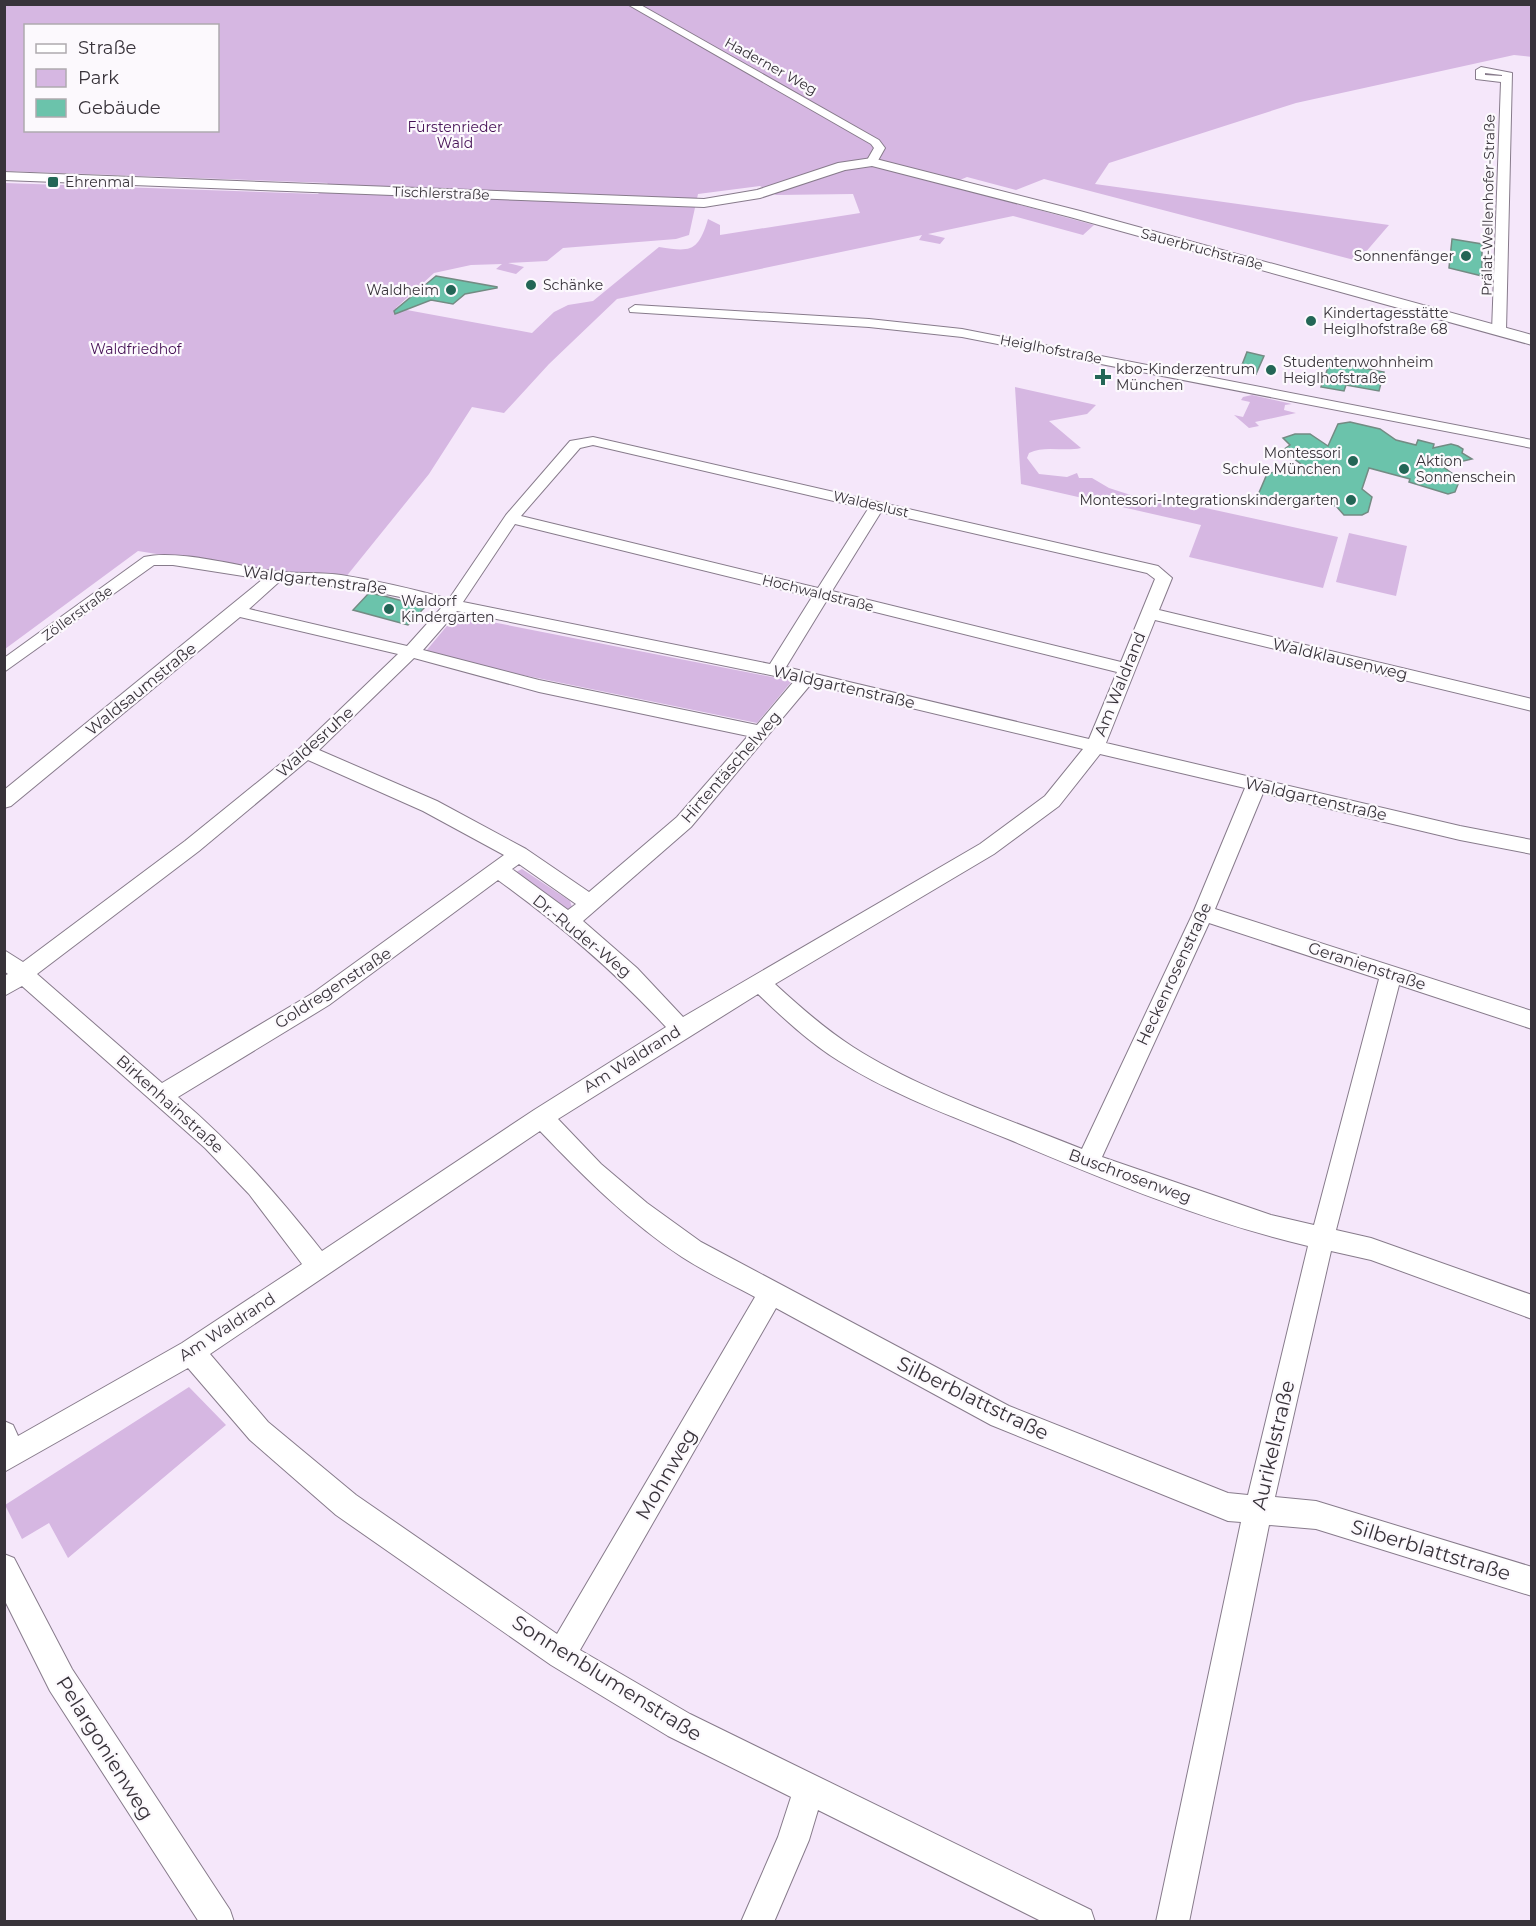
<svg xmlns="http://www.w3.org/2000/svg" width="1536" height="1926" viewBox="0 0 1536 1926" font-family="Montserrat,sans-serif">
<rect width="100%" height="100%" fill="#f5e7fa"/>
<g fill="#d6b7e2" fill-rule="evenodd">
<path d="M1531 4 1532 57 1514 55 1296 103 1109 163 1095 184 1389 225 1358 261 1044 179 1016 190 967 177 948 185 1094 225 1083 235 1013 216 928 234 945 238 940 244 919 240 922 235 617 299 549 364 504 413 472 407 429 474 345 578 274 573 138 551 5 649V183L318 194 328 183 5 171 4 5ZM26 26H218V130H26ZM760 186 776 195 853 194 860 213 720 235V225L708 219C698 252 691 252 659 247L593 301 568 305 554 312 532 333 396 308 434 273 471 265 502 264 496 269 516 274 524 267 508 263 547 261 563 248 676 239 689 235 698 194Z"/>
<path d="M1015 387 1096 405 1087 414 1049 421 1081 448C1064 452 1045 445 1029 453L1027 458 1039 474 1067 477 1077 473 1079 478H1092L1109 488 1146 500 1206 495 1201 507 1338 537 1323 588 1189 557 1201 525 1021 484Z"/>
<polygon points="1252,395 1292,404 1285,405 1284,410 1296,413 1255,422 1259,426 1249,428 1234,415 1243,417 1250,402 1241,400 1243,397"/>
<polygon points="1349,533 1407,546 1396,596 1336,582"/>
<polygon points="456,615 792,681 757,723 449,660 426,651"/>
<polygon points="522,869 570,901 572,907 566,911 516,872"/>
<polygon points="189,1387 226,1425 68,1558 49,1523 22,1539 5,1505"/>
</g>
<g fill="#6bc3ab" stroke="#738b83" stroke-width="1.5">
<polygon points="1452,239 1482,244 1482,276 1449,268"/>
<polygon points="436,276 497,287 497,288 465,294 453,304 431,300 395,314 394,311"/>
<polygon points="1247,352 1264,356 1256,374 1240,370"/>
<polygon points="1330,362 1384,372 1379,391 1346,385 1344,391 1321,387"/>
<polygon points="1350,422 1380,429 1396,440 1416,445 1418,440 1434,444 1433,448 1451,444 1458,446 1463,449 1462,453 1472,459 1442,466 1460,479 1455,492 1448,494 1409,482 1410,479 1369,468 1362,489 1372,497 1368,512 1362,515 1344,515 1336,506 1306,499 1304,503 1293,501 1292,504 1258,495 1267,474 1302,465 1283,450 1290,445 1283,438 1295,434 1310,434 1328,446 1338,424"/>
<polygon points="369,593 384,596 425,607 408,625 353,610"/>
</g>
<g fill="none" stroke-linecap="round" stroke-linejoin="round">
<g stroke="#877b8b" stroke-width="2">
<g id="minor">
<polygon points="627,4 639,4 879,140 885,148 876,164 872,165 866,162 874,148 871,144"/>
<path d="M1481 67 1512 73 1506 331 1499 335 1492 331 1501 82 1476 79V70ZM1485 73 1502 75V76L1485 75Z"/>
<polygon points="635,305 869,319 962,329 1532,440 1532,448 962,337 869,327 630,312 629,309"/>
<path d="M593 437 1158 566 1172 578 1159 610 1532 699V711L1155 620 1106 743 1460 826 1532 840V854L1460 840 1263 793 1215 909 1532 1011V1029L1399 985 1336 1230 1371 1238 1532 1295V1319L1371 1260 1331 1251 1275 1497 1316 1501 1532 1567V1596L1316 1529 1269 1525 1189 1922H1156L1241 1522 1228 1521 991 1425 776 1308 580 1650 690 1714 1091 1910 1095 1922H1043L818 1810 809 1840 774 1922H741L778 1837 791 1797 668 1736 551 1665 336 1515 250 1440 188 1368 4 1472V1421L13 1425 18 1436 182 1343 302 1264 249 1194 205 1148 22 986 4 996V976L8 974 4 971V950L23 962 185 841 300 748 398 654 240 617 11 806 4 808V790L263 579 173 565H154L4 672V658L144 557C176 549 238 566 272 571 295 574 318 572 341 575 378 581 413 589 449 599L506 515 570 441ZM593 445 868 509 818 588 521 516 580 448ZM881 512 1147 573 1155 579 1121 662 832 591ZM515 524 812 597 770 664 463 602ZM280 581C336 585 388 592 442 607L407 646 249 609ZM827 600 1117 672 1089 739 786 667ZM457 611 775 676 795 680 757 725 539 680 423 650ZM414 658 539 692 748 736 677 817 589 892 526 849 437 801 319 750ZM811 684 1083 749 1045 796 980 844 683 1017 637 968 583 921 691 827ZM1100 754 1245 788 1193 913 1082 1149C1008 1119 920 1090 853 1047 825 1029 800 1007 775 984L994 854 1059 806ZM308 760 423 811 504 855 313 993 162 1083 37 974 199 851ZM519 864 576 904 568 910 512 869ZM498 880C561 926 613 970 666 1027L534 1110 322 1251C275 1192 235 1146 178 1097L329 1005ZM1209 923 1379 979 1314 1225 1271 1215 1102 1157ZM758 994C783 1018 809 1042 839 1061 891 1094 951 1116 1008 1139 1105 1180 1206 1222 1308 1246L1248 1495 1228 1493 1009 1406 701 1242 647 1203 601 1164 558 1119ZM540 1131C584 1177 628 1221 682 1257 705 1272 731 1284 755 1297L557 1634 356 1495 268 1422 210 1354Z"/>
<polygon points="4,1554 14,1558 72,1669 230,1910 234,1922 199,1922 50,1691 4,1599"/>
</g>
</g>
<g stroke="#877b8b" stroke-width="2">
<polygon id="tertiary" points="872,158 1080,211 1532,335 1532,345 1070,217 872,166 845,170 760,198 704,207 4,180 4,172 704,199 757,190 838,163"/>
</g>
<use href="#minor" fill="#fff" fill-rule="evenodd"/>
<use href="#tertiary" fill="#fff" fill-rule="evenodd"/>
</g>
<g fill="#236656" stroke="#fcf9fd" stroke-width="2">
<rect x="47" y="176" width="12" height="12" rx="3"/>
<circle cx="1466" cy="256" r="6"/>
<circle cx="531" cy="285" r="6"/>
<circle cx="451" cy="290" r="6"/>
<circle cx="1311" cy="321" r="6"/>
<circle cx="1271" cy="370" r="6"/>
<path d="M1100 368h6v6h6v6h-6v6h-6v-6h-6v-6h6z"/>
<circle cx="1353" cy="461" r="6"/>
<circle cx="1404" cy="469" r="6"/>
<circle cx="1351" cy="500" r="6"/>
<circle cx="389" cy="609" r="6"/>
</g>
<g text-anchor="middle" dominant-baseline="central" stroke-width="4.5" stroke-linejoin="round" paint-order="stroke">
<g font-size="14" fill="#38333a" stroke="#fcf9fd">
<text transform="translate(771 66) rotate(29)">Haderner Weg</text>
<text transform="translate(441 193) rotate(2)">Tischlerstraße</text>
<text transform="translate(1488 205) rotate(-89)">Prälat-Wellenhofer-Straße</text>
<text transform="translate(1202 249) rotate(15)">Sauerbruchstraße</text>
<text transform="translate(1051 349) rotate(11)">Heiglhofstraße</text>
<text transform="translate(871 504) rotate(13)">Waldeslust</text>
<text transform="translate(818 593) rotate(14)">Hochwaldstraße</text>
<text transform="translate(77 613) rotate(-36)">Zöllerstraße</text>
</g>
<g font-size="14" fill="#461156" stroke="#fcf9fd">
<text x="455" y="127">Fürstenrieder<tspan x="455" dy="16">Wald</tspan></text>
<text x="136" y="349">Waldfriedhof</text>
</g>
<g font-size="14" fill="#38333a" stroke="#fcf9fd" text-anchor="start">
<text x="65" y="182">Ehrenmal</text>
<text x="1454" y="256" text-anchor="end">Sonnenfänger</text>
<text x="543" y="285">Schänke</text>
<text x="439" y="290" text-anchor="end">Waldheim</text>
<text x="1323" y="313">Kindertagesstätte<tspan x="1323" dy="16">Heiglhofstraße 68</tspan></text>
<text x="1283" y="362">Studentenwohnheim<tspan x="1283" dy="16">Heiglhofstraße</tspan></text>
<text x="1116" y="369">kbo-Kinderzentrum<tspan x="1116" dy="16">München</tspan></text>
<text x="1341" y="453" text-anchor="end">Montessori<tspan x="1341" dy="16">Schule München</tspan></text>
<text x="1416" y="461">Aktion<tspan x="1416" dy="16">Sonnenschein</tspan></text>
<text x="1339" y="500" text-anchor="end">Montessori-Integrationskindergarten</text>
<text x="401" y="601">Waldorf<tspan x="401" dy="16">Kindergarten</tspan></text>
</g>
<g font-size="16" fill="#38333a" stroke="#fcf9fd">
<text transform="translate(315 580) rotate(7)">Waldgartenstraße</text>
<text transform="translate(1340 659) rotate(13)">Waldklausenweg</text>
<text transform="translate(1120 684) rotate(-68)">Am Waldrand</text>
<text transform="translate(844 687) rotate(13)">Waldgartenstraße</text>
<text transform="translate(141 689) rotate(-39)">Waldsaumstraße</text>
<text transform="translate(315 742) rotate(-42)">Waldesruhe</text>
<text transform="translate(731 767) rotate(-49)">Hirtentäschelweg</text>
<text transform="translate(1316 799) rotate(13)">Waldgartenstraße</text>
<text transform="translate(582 936) rotate(39)">Dr.-Ruder-Weg</text>
<text transform="translate(1367 966) rotate(18)">Geranienstraße</text>
<text transform="translate(1174 974) rotate(-65)">Heckenrosenstraße</text>
<text transform="translate(333 988) rotate(-33)">Goldregenstraße</text>
<text transform="translate(632 1059) rotate(-32)">Am Waldrand</text>
<text transform="translate(170 1104) rotate(42)">Birkenhainstraße</text>
<text transform="translate(1130 1176) rotate(20)">Buschrosenweg</text>
<text transform="translate(227 1327) rotate(-33)">Am Waldrand</text>
</g>
<g font-size="20" fill="#38333a" stroke="#fcf9fd">
<text transform="translate(973 1398) rotate(26)">Silberblattstraße</text>
<text transform="translate(1273 1445) rotate(-77)">Aurikelstraße</text>
<text transform="translate(666 1474) rotate(-60)">Mohnweg</text>
<text transform="translate(1431 1550) rotate(17)">Silberblattstraße</text>
<text transform="translate(607 1678) rotate(32)">Sonnenblumenstraße</text>
<text transform="translate(105 1748) rotate(58)">Pelargonienweg</text>
</g>
</g>
<rect width="1536" height="1926" fill="none" stroke="#38333a" stroke-width="12"/>
<rect x="24" y="24" width="195" height="108" fill="#fcf9fd" stroke="#aeaaaf" stroke-width="1.5"/>
<rect x="36" y="44" width="30" height="9" fill="#ffffff" stroke="#aeaaaf" stroke-width="1.5"/>
<text x="78" y="54" font-size="18" fill="#38333a">Straße</text>
<rect x="36" y="69" width="30" height="18" fill="#d6b7e2" stroke="#aeaaaf" stroke-width="1.5"/>
<text x="78" y="84" font-size="18" fill="#38333a">Park</text>
<rect x="36" y="99" width="30" height="18" fill="#6bc3ab" stroke="#aeaaaf" stroke-width="1.5"/>
<text x="78" y="114" font-size="18" fill="#38333a">Gebäude</text>
</svg>
